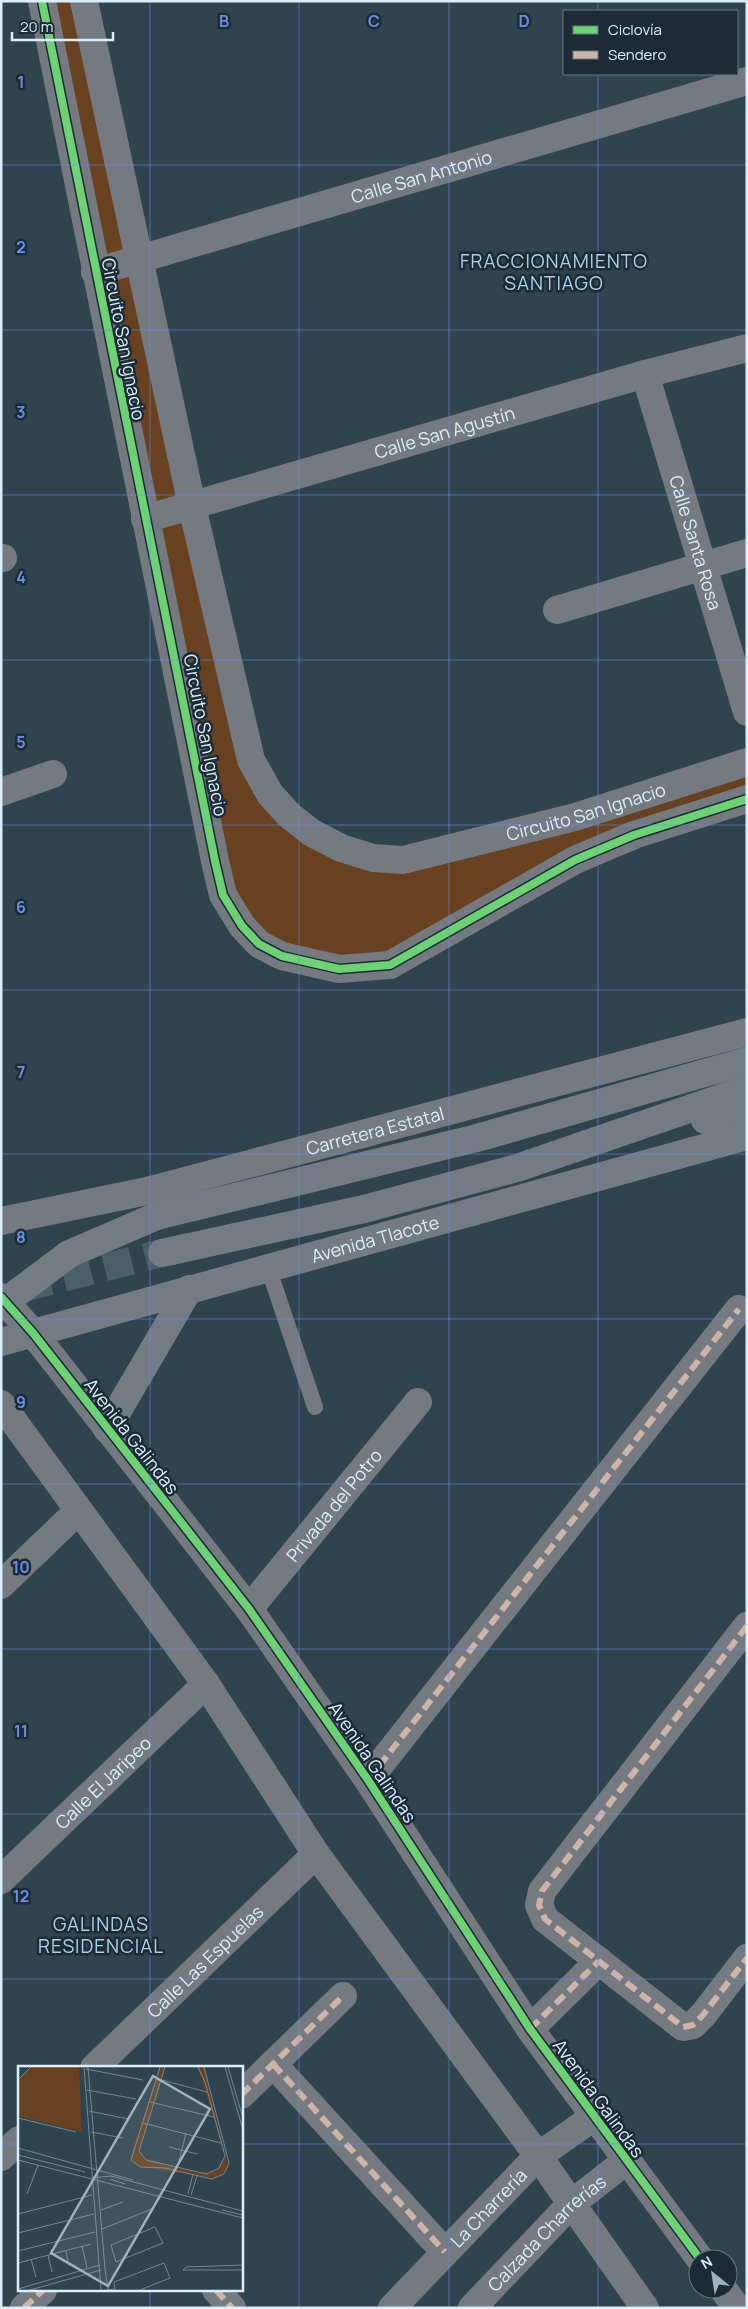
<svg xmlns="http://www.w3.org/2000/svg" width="748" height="2309" viewBox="0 0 748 2309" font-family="Manrope,sans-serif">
<rect width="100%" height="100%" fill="#30444f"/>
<polygon fill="#684120" points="42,1 84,1 270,794 373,858 747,762 747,799 634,835 434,940 339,969 242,926"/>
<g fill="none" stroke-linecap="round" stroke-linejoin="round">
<polyline stroke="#4a5e69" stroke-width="28" stroke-dasharray="28 14" stroke-linecap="butt" points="23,1288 162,1253"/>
<polyline stroke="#757980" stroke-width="16" points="268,1267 315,1407"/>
<g stroke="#757980" stroke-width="28">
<polyline points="42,1 215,861 223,895 242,926 259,944 282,956 339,969 390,965 575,860 634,835 747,799"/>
<path id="s1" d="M84 1 192 506 251 760 270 794 289 815 312 833 341 848 373 858 403 860 575 817 747 762"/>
<path id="s2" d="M95 272 747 81"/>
<path id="s3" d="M645 374 747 712"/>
<path id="s4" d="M145 519 645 374 747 348"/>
<polyline points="1,558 3,558"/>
<polyline points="557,610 747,553"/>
<polyline points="1,792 53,774"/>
<path id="s5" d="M1 1221 147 1191 747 1032"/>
<polyline points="1,1585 78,1511"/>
<path id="s6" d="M249 1609 418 1402"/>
<polyline points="747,1626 542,1891 539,1905 545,1919 683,2027 693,2025 703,2015 747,1958"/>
<polyline points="368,1780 739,1309"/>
<path id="s7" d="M1 1880 206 1684"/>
<polyline points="530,2029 599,1961"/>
<polyline points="273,2064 445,2252"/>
<path id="s8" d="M94 2068 316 1854"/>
<polyline points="241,2095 343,1996"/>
<polyline points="1,2157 19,2140"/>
<polyline points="216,2290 232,2308"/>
<polyline points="24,2308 43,2290"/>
<path id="s9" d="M392 2308 538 2156 594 2117"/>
<path id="s10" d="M472 2308 571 2204 626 2161"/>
</g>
<g stroke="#757980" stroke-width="28">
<polyline points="1,1297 33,1333 249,1609 368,1780 530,2029 700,2259"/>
<polyline points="1,1404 206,1684 316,1854 538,2156 645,2308"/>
<polyline points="723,2289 737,2308"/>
</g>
<g stroke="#747b83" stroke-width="28">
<polyline points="705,1120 747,1110"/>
<polyline points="162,1253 364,1209 517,1168 747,1089"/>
<polyline points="1,1305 69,1254 157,1216 477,1138 747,1061"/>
<path id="s11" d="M1 1342 747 1136"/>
<polyline points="107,1429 189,1289"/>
</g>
<g stroke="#ceb3a9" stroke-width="6" stroke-dasharray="12 6" stroke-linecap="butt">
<polyline points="747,1626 542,1891 539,1905 545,1919 683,2027 693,2025 703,2015 747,1958"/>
<polyline points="368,1780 739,1309"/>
<polyline points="530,2029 599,1961"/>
<polyline points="273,2064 445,2252"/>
<polyline points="241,2095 343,1996"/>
<polyline points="216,2290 232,2308"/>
<polyline points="24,2308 43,2290"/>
</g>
<g stroke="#1c2b35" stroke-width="11">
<g id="cycleway">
<polyline points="42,1 215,861 223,895 242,926 259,944 282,956 339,969 390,965 575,860 634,835 747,799"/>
<polyline points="1,1297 33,1333 249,1609 368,1780 530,2029 700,2259"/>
</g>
</g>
<use href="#cycleway" stroke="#6cd273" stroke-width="8"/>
</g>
<path fill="none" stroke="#698ee6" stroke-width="1" stroke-opacity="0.55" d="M150 1V2068M299 1V2308M449 1V2308M598 1V11M598 74V2308M1 165H747M1 330H747M1 495H747M1 660H747M1 825H747M1 990H747M1 1154H747M1 1319H747M1 1484H747M1 1649H747M1 1814H747M1 1979H747M1 2144H19M241 2144H747M150 2290V2308"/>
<g text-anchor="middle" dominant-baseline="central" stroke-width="5" stroke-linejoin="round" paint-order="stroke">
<g font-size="18" fill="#daeefb" stroke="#1c2b35">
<text stroke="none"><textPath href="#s2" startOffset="340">Calle San Antonio</textPath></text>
<text transform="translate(124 339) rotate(79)">Circuito San Ignacio</text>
<text stroke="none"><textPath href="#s4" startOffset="312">Calle San Agustín</textPath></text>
<text stroke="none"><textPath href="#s3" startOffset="176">Calle Santa Rosa</textPath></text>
<text transform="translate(206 735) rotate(79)">Circuito San Ignacio</text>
<text stroke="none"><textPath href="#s1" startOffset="1159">Circuito San Ignacio</textPath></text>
<text stroke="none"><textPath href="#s5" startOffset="385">Carretera Estatal</textPath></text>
<text stroke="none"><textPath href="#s11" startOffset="388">Avenida Tlacote</textPath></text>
<text transform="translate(132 1436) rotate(52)">Avenida Galindas</text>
<text stroke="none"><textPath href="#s6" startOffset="134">Privada del Potro</textPath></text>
<text transform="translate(373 1762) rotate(56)">Avenida Galindas</text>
<text stroke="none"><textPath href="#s7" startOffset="141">Calle El Jaripeo</textPath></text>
<text stroke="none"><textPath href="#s8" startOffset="154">Calle Las Espuelas</textPath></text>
<text transform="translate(599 2098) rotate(54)">Avenida Galindas</text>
<text stroke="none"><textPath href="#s9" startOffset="139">La Charrería</textPath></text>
<text stroke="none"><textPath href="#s10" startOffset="106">Calzada Charrerías</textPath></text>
</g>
<g font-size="19" letter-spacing="1" fill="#a9d1ea" stroke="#1c2b35">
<text x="554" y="261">FRACCIONAMIENTO<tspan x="554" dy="22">SANTIAGO</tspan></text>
<text x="101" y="1924">GALINDAS<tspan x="101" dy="22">RESIDENCIAL</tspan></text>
</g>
</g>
<g transform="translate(18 2066)">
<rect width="225" height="225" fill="#30444f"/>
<path d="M14 1H61L64 66 0 50V14ZM142 1H147L121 83 125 92 180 107 198 105 207 90 180 1H186L210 102 199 112 122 101 112 92Z" fill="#684120"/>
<path fill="none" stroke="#748894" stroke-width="1" d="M66 1 83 224M70 1 87 203 90 224 96 223M142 1 113 94 122 101 147 102 194 113 206 108 211 97 186 1M147 1 121 85 128 94 189 108 201 102 207 90 187 16 180 1M207 1 225 64M210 1 225 52M68 3 125 14M140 13 189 26M0 14 13 1M69 24 118 33M132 36 196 51M71 45 110 53M0 52 58 66M125 57 203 77M73 66 105 72M151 81 179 88M0 82 115 114M0 89 67 106M0 94 225 152M159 103 168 67M74 112 93 110 225 145M92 113 107 118M9 128 20 99M170 128 175 108M173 129 179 110M83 144 105 136M204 144 225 149M0 148 74 129M137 161 145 177 98 196 93 179ZM84 163 134 143M0 167 76 148M64 180 69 202M0 185 77 166M48 185 51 200M30 189 34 206M13 193 18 211M0 197 73 178M225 199 168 201 165 204H225M0 223 82 199M12 224 83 204M97 224 96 216 146 197 152 212 122 224"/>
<path fill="#9eb2bf" fill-opacity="0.15" stroke="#9eb2bf" stroke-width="2.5" d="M135 10 192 43 90 220 33 187Z"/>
<rect width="225" height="225" fill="none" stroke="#daeefb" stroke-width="2.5"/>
</g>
<g font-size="16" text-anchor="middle" font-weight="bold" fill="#698ee6" stroke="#1c2b35" stroke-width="5" stroke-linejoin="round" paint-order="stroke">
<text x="224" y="27">B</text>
<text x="374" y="27">C</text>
<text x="524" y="27">D</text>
<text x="21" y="88">1</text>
<text x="21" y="253">2</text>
<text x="21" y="418">3</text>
<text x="21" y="583">4</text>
<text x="21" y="748">5</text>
<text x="21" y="913">6</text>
<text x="21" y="1078">7</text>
<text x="21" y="1243">8</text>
<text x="21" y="1408">9</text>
<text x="21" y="1573">10</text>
<text x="21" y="1737">11</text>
<text x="21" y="1902">12</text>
</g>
<rect width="748" height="2309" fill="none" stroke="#daeefb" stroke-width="5"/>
<rect x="563" y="10" width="175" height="65" fill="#1c2b35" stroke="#687984"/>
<rect x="573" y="26" width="25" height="8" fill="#6cd273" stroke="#687984"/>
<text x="608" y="35" font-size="15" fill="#daeefb">Ciclovía</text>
<rect x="573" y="51" width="25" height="8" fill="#ceb3a9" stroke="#687984"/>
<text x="608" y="60" font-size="15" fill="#daeefb">Sendero</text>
<g transform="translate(713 2274) rotate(330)"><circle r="24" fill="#1c2b35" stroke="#687984"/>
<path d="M0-4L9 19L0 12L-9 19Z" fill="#9eb2bf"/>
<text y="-8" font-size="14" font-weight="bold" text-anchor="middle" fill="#daeefb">N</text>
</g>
<path d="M12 32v8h101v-8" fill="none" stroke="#daeefb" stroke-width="2.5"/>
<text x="20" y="32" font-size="15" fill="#daeefb" stroke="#1c2b35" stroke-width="4" paint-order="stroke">20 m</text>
</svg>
